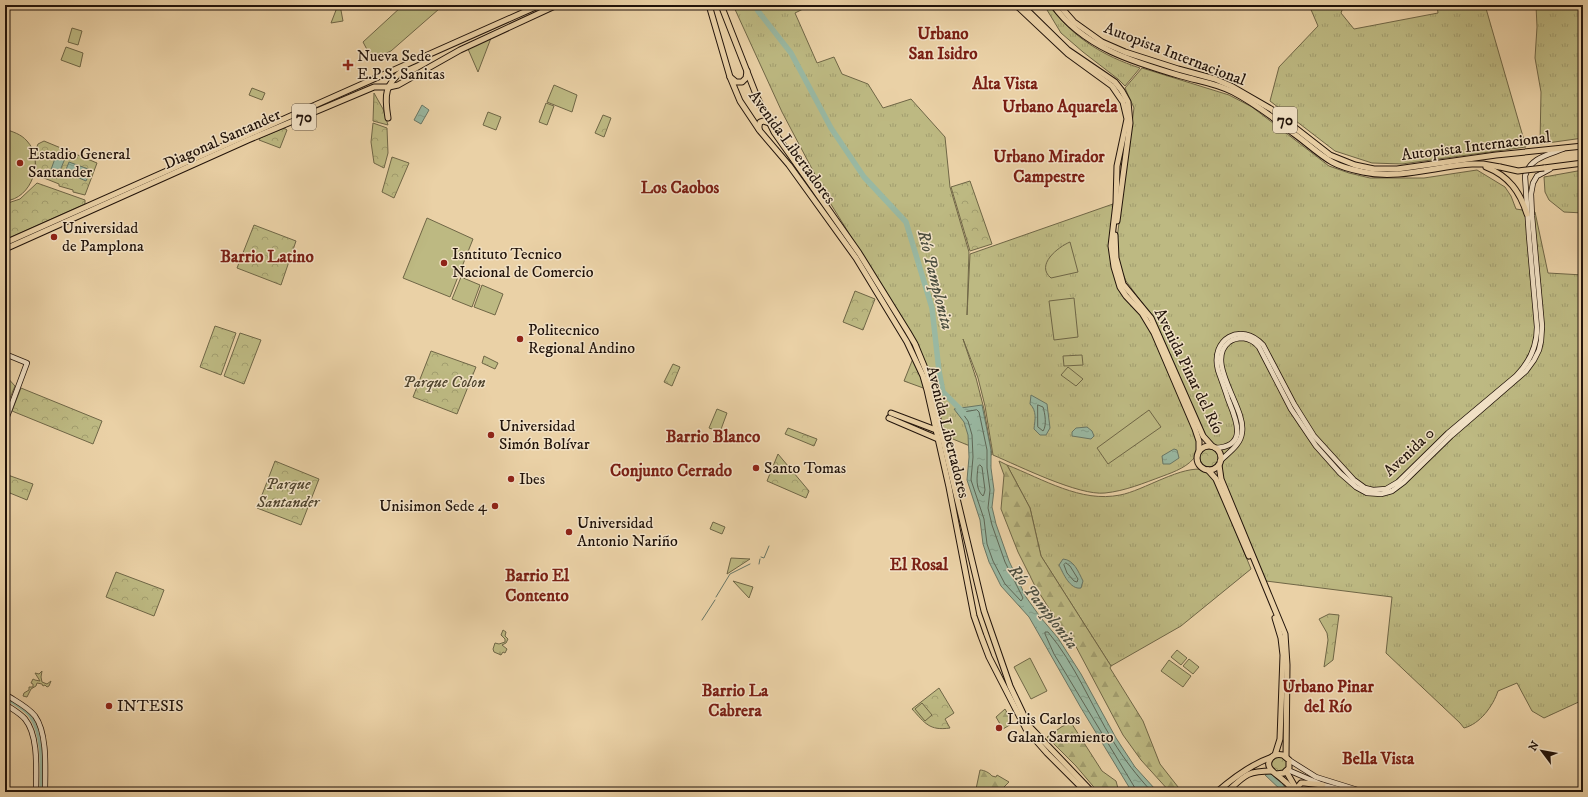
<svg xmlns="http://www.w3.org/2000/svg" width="1588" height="797" viewBox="0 0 1588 797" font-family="'IM FELL DW Pica',serif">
<defs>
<pattern id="grass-tufts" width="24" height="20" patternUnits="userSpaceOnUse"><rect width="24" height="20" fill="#bdb982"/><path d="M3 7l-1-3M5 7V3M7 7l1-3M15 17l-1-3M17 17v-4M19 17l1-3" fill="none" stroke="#a29e6f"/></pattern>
<pattern id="forest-firs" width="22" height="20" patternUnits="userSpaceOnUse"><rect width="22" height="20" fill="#bdb982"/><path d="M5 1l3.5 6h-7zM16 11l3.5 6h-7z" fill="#a29e6f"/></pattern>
<pattern id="park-crowns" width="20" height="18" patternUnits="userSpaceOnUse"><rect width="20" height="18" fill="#bdb982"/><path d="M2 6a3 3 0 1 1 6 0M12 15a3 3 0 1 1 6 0" fill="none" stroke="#a29e6f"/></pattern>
<pattern id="water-ripples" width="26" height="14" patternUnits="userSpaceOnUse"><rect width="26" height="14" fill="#99b8a2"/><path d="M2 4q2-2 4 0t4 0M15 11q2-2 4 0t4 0" fill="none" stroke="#849d8a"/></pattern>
</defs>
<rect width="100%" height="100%" fill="#ead1a6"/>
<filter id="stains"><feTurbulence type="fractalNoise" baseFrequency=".005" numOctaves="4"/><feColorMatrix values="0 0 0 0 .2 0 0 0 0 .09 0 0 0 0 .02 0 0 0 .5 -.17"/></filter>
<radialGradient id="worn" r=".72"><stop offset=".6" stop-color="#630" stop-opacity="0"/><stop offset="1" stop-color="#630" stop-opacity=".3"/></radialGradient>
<g fill="url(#grass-tufts)" stroke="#6f6646">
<path d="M733 5H811L795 13 817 63 834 57 842 74 868 84 883 108 911 99 945 137 950 187 969 252 967 315 970 254 1113 204 1114 214 1110 246 1119 284 1136 305 1153 335 1197 440C1197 444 1198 451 1196 455 1190 466 1174 472 1163 476 1144 483 1125 491 1105 493 1079 496 1019 466 993 455L985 406 978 378 963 339 976 378 984 409 992 455 943 435 933 397 907 327 829 201 782 112Z"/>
<path d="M1044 5H1049C1072 37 1103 56 1140 68L1125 86 1118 79 1083 52 1061 33Z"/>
<polygon points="1309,5 1344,5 1341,13 1354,29 1438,13 1437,5 1485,5 1526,147 1402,164 1372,163 1335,151 1270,101 1279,67 1318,26"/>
<polygon points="1536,5 1583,5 1583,138 1540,144 1541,92 1535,58 1537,27"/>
<path d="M1142 68 1229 95 1252 107 1329 166 1349 173 1370 178H1424L1477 170 1505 187 1511 196 1516 209 1535 212 1548 273 1583 275V700L1544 718 1532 711 1517 683 1498 691C1493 706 1480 724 1464 728L1460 723 1386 653 1392 597 1266 581 1224 481 1222 468 1223 453 1203 433 1154 319 1126 281 1121 269 1116 246 1134 108 1125 88Z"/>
<polygon points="1583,170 1583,213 1564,212 1549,200 1545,192 1544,177"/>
<polygon points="484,356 498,363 495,369 482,363"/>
<path d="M1007 465C1043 479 1081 503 1120 495 1143 491 1183 464 1205 470 1210 472 1212 477 1215 481L1251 569 1181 626 1111 666 1041 556 1030 508Z"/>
</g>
<g fill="url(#forest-firs)" stroke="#6f6646">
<polygon points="999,461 1007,465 1030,508 1041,556 1111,666 1110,668 1143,721 1160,764 1182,792 1170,792 1141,760 1123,735 1073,641 1055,618 1035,586 1018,552 1001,509 1004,475"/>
<polygon points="503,630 506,632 505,636 508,639 506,643 502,645 507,649 505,653 503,652 501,655 494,652 493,649 495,643 499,644 505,642 505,639 501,635"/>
<polygon points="1005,709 1013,723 1003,729 996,717"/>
<polygon points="1070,721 1102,771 1116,781 1119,792 1098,792 1076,766 1047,737"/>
<path d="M980 770C984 770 990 773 992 776L996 777 997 775 1009 782 999 792H978L976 789Z"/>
</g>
<g fill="url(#park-crowns)" stroke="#6f6646">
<polygon points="374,93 383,109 388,125 373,121"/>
<polygon points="603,115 611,118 604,137 595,133"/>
<polygon points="373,123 387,128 388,153 384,168 374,163 371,142"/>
<polygon points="284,128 287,130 280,148 259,140 260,138"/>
<polygon points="44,141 97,163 85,195 73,192 73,190 59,186 59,184 34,174 36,167 34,154 38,144"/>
<polygon points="392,157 409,163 394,198 382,192"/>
<polygon points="970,181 992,244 970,251 951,187"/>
<polygon points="37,183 85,200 85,204 7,239 5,238 5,204 20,199"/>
<polygon points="254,225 296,241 281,285 237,268"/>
<polygon points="855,291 875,299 863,330 843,322"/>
<polygon points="215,326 236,333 221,375 200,367"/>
<polygon points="240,333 261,340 244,384 224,376"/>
<polygon points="431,351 476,367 457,414 413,397"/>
<polygon points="914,356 926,389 904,381"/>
<polygon points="673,364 680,367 672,386 664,382"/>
<polygon points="5,375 15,386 5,410"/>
<polygon points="21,388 102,421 93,444 12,411"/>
<polygon points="788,428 817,439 814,446 785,434"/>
<circle cx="1209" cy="458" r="9"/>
<polygon points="778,454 809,491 806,498 767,481"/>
<polygon points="275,461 319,479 301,525 257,508"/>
<polygon points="5,474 33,484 27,500 5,491"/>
<polygon points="731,558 750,559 727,574"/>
<polygon points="116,572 164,590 154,616 106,597"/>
<polygon points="733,581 753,587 749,598"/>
<polygon points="1329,614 1339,615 1333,660 1324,667 1328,640 1327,633 1319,619"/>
<polygon points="42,671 41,677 42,682 47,684 51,681 49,686 47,687 45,685 43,686 42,684 37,683 36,686 31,689 27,697 23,696 24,693 29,690 29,687 33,687 33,684 31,683 33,679 35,680 40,681 35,673 39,674"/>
<path d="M939 688 954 713 945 719 950 728C929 731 925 723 912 709Z"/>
<circle cx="1279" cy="764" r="8"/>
</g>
<g fill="#bdb982" stroke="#6f6646">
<polygon points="338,5 340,5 343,21 331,23"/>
<polygon points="399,5 435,5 439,9 391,51 372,59 363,42 401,7"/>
<polygon points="72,28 82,31 78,45 68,42"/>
<polygon points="491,38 478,72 468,49"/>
<polygon points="66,47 83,53 80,67 61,60"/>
<polygon points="554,85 577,95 572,112 547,102"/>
<polygon points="252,88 265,93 262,100 249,95"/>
<polygon points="546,103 554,106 547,125 539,122"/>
<polygon points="488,112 501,117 496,130 483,125"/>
<path d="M5 129C13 132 21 134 27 141 45 160 32 199 5 201Z"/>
<polygon points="427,218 473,239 450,297 403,278"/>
<path d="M1070 242 1078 272 1051 278C1035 265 1058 247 1070 242Z"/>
<polygon points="461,277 480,285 472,307 452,299"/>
<polygon points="482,285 503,294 495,315 474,307"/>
<polygon points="1074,298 1078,337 1054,340 1049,301"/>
<polygon points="1082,355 1083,365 1064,366 1063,356"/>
<polygon points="1068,367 1083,379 1076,386 1061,375"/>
<polygon points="717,409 727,413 720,432 709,428"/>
<polygon points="1149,410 1161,427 1108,464 1097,448"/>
<polygon points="713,522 725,527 722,534 710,529"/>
<polygon points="1177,650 1187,658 1181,665 1171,657"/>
<polygon points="1030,658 1047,691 1031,699 1014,667"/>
<polygon points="1189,659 1199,667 1193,674 1183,666"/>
<polygon points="1169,660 1191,676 1183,687 1161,671"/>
<polygon points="922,703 932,715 925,721 915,709"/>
</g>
<g fill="url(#water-ripples)" stroke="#697665">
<polygon points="422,105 429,110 421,124 414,120"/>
<polygon points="57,153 66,156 57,178 49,175"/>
<polygon points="69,162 91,170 86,181 65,172"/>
<path d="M1031 395 1047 404 1050 428 1046 435H1040L1034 429C1035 419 1037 411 1030 404Z"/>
<polygon points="982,405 991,450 991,468 994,490 992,507 996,524 1009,561 1026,597 1041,618 1058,638 1081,674 1116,738 1135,767 1155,789 1160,792 1132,792 1081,708 1029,617 1001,586 989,562 983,544 980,520 967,480 969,457 968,435 964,422 954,409"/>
<polygon points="1087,427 1092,431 1094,436 1091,439 1072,436 1072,432 1076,428"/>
<polygon points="1174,449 1177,450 1179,458 1170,464 1163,464 1162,456"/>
<path d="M1063 559C1074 560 1078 571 1083 581L1081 588C1070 590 1063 573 1059 565Z"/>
<polygon points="1269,773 1280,780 1288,792 1283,792 1265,775"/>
</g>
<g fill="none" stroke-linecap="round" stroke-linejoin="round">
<g stroke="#5d6656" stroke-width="1">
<path d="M1038 405 1043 407C1045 413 1047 426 1043 431L1038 427Z"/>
<polygon points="977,410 979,412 987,450 987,468 990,490 988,508 992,525 1005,562 1023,598 1021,601 1005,584 993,561 987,544 984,519 971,480 973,457 972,435 968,421 963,414 965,412"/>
<path d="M980 465 982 467 985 490 984 494 983 496C975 489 977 476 978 467Z"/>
<polygon points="1066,563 1070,566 1078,579 1077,582 1074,581 1067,573 1064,565"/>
<path d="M1135 792V788L1054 654 1045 634V632H1048C1075 664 1091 705 1113 741 1124 759 1137 776 1152 792"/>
</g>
<g stroke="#697665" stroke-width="1">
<polyline points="761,557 764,558 769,546"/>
<polyline points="759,564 760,559"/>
<polyline points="716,597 730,574 750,564"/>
<polyline points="702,620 715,600"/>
</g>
<path stroke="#99b8a2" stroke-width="3" d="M5 698C13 703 25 709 30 716 44 737 41 768 41 792"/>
<polyline stroke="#99b8a2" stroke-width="5.5" points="755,5 758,11 791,53 831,128 864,177 906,222 932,308 939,371 943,392 964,413"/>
<g stroke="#21130a" stroke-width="6">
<g id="secondary">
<polyline points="5,354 27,363 5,422"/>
<path d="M1215 448C1249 447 1236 419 1228 399 1225 389 1221 379 1218 370 1210 339 1241 321 1263 345L1294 404 1314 436 1354 480 1365 488 1373 490 1386 489 1398 482 1448 433 1516 376C1530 362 1537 347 1537 327L1529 236 1525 176C1530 158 1547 155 1563 149"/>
<path d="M1220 461C1228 453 1241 445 1242 432 1246 407 1204 362 1229 342 1233 339 1238 338 1243 338 1250 339 1255 342 1259 347L1291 409 1316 446 1340 473 1356 487 1367 493 1381 494 1392 491 1404 482 1451 436 1526 371 1534 360 1539 350 1541 341 1542 326 1532 216 1531 194 1533 183 1537 176 1550 169"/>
<path d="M5 694C15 701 27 706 35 716 48 734 45 771 45 792"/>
<path d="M5 704C12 709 20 713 25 719 39 736 36 771 36 792"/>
<polyline points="1289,760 1316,777 1364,792"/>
<polyline points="1288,770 1323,785 1350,792"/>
</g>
</g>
<g stroke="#21130a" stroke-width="7">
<g id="primary">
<polyline points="709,5 730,77 740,101 760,131 789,165 856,258 907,342 923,376 927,390 949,487 974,616 981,636 989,657 1026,729 1047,753 1086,792"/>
<polyline points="721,5 757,97 774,132 859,253 908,332 915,344 927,373 984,611 1010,686 1029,726 1092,792"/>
<polyline points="1016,5 1068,54 1112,86 1123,102 1127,119 1117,166 1116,203 1111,246 1114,267 1120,287 1126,296 1142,313 1154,333 1195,429 1199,441 1199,451"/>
<polyline points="1022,5 1068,50 1115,82 1122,91 1128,102 1130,123 1117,221"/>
<path d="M1053 5C1083 47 1133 62 1181 76 1198 81 1216 83 1233 92 1254 103 1274 118 1293 133 1306 142 1318 154 1332 162 1341 167 1353 170 1363 172 1399 180 1437 166 1472 164H1483L1500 167"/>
<polyline points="1059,5 1074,22 1102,42 1125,52 1178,69 1215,79 1231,86 1271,109 1330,155 1355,165 1374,169 1397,169 1496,155 1583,146"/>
<polyline points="730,77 736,82 742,82 746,78 747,71"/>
<path d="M388 118C384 94 385 85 404 69"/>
<polyline points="759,129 759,126 760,122 763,121 769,123"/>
<path d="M1486 167C1509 176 1520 192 1527 214"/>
<polyline points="1544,168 1583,163"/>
<polyline points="1115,235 1116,258 1123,284 1151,318 1203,436 1212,446"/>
<polyline points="5,243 540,5"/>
<polyline points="5,249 248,140 374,87 389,87 398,85 460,50 557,5"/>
<polyline points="891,413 936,430"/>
<polyline points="889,418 938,439"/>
<circle cx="1209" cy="458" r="12"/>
<polyline points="1219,465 1221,479 1285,634 1287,665 1286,757"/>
<polyline points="1208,470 1216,479 1249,556"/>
<polyline points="1275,755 1280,739 1283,655 1281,638 1275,618"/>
<polyline points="1286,771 1298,792"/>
<path d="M1276 774 1284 773 1289 768V760L1283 755C1278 754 1274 754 1271 758 1263 768 1277 774 1283 780 1287 783 1291 787 1293 792"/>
<polyline points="1297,788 1301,783 1304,783 1323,785"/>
<path d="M1217 792C1233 778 1252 764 1272 757"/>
<path d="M1227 792C1245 775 1247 771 1272 771"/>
</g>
</g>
<use href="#secondary" stroke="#f1e1c5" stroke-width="4.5"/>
<use href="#primary" stroke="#ead1a6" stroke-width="5"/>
<g stroke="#21130a" stroke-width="7" stroke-linecap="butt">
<polyline id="primary-bridge" points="1500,167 1518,171 1544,168"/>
</g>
<use href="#primary-bridge" stroke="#ead1a6" stroke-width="5"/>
</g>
<g fill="#8f2418" stroke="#f1e1c5" stroke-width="1.5">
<path d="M346 59h4v4h4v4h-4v4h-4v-4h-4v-4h4z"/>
<circle cx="20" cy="163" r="4"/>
<circle cx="54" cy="237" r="4"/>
<circle cx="444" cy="263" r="4"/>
<circle cx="520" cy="339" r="4"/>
<circle cx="491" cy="435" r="4"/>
<circle cx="756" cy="468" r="4"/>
<circle cx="511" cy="479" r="4"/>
<circle cx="495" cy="506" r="4"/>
<circle cx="569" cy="532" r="4"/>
<circle cx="109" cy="706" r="4"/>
<circle cx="999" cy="728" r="4"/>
</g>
<g text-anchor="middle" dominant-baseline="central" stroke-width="3" stroke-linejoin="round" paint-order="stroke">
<g fill="#f1e1c5" stroke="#5f5142" stroke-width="1">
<rect x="292" y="104" width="24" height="26" rx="3"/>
<rect x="1273" y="107" width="24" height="26" rx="3"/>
</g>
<g font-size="15" font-weight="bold" fill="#21130a">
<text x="304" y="117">70</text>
<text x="1285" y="120">70</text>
</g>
<g font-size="16" fill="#21130a" stroke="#f1e1c5">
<text transform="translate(1175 54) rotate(21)">Autopista Internacional</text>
<text transform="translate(222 139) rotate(-24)">Diagonal Santander</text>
<text transform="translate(1476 146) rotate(-7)">Autopista Internacional</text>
<text transform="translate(792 147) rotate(54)">Avenida Libertadores</text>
<text transform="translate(1189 371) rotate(64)">Avenida Pinar del Río</text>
<text transform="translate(948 432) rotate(76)">Avenida Libertadores</text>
<text transform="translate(1409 452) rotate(-43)">Avenida 0</text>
</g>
<g font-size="16" fill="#21130a" stroke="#f1e1c5" text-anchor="start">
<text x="357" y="56">Nueva Sede<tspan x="357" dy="18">E.P.S. Sanitas</tspan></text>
<text x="28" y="154">Estadio General<tspan x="28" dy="18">Santander</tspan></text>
<text x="62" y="228">Universidad<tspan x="62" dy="18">de Pamplona</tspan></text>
<text x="452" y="254">Isntituto Tecnico<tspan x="452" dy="18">Nacional de Comercio</tspan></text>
<text x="528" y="330">Politecnico<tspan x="528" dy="18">Regional Andino</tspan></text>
<text x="499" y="426">Universidad<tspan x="499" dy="18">Simón Bolívar</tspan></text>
<text x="764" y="468">Santo Tomas</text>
<text x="519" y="479">Ibes</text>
<text x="487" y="506" text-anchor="end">Unisimon Sede 4</text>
<text x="577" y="523">Universidad<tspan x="577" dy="18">Antonio Nariño</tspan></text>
<text x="117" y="706">INTESIS</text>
<text x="1007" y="719">Luis Carlos<tspan x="1007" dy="18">Galan Sarmiento</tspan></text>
</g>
<g font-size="16" font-style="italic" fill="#50452e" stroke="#f1e1c5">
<text x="444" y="382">Parque Colon</text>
<text x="288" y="484">Parque<tspan x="288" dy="18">Santander</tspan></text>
</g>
<g font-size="17" font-weight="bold" fill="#7a1f14" stroke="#f1e1c5">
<text x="943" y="34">Urbano<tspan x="943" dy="20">San Isidro</tspan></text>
<text x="1005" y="84">Alta Vista</text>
<text x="1060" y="107">Urbano Aquarela</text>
<text x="1049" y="157">Urbano Mirador<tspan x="1049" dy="20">Campestre</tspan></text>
<text x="680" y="188">Los Caobos</text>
<text x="267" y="257">Barrio Latino</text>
<text x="713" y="437">Barrio Blanco</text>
<text x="671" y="471">Conjunto Cerrado</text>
<text x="919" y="565">El Rosal</text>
<text x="537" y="576">Barrio El<tspan x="537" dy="20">Contento</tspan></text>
<text x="1328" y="687">Urbano Pinar<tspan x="1328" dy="20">del Río</tspan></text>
<text x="735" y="691">Barrio La<tspan x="735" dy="20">Cabrera</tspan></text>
<text x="1378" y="759">Bella Vista</text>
</g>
<g font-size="17" font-style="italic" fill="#4b4d3f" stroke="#f1e1c5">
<text transform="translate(935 280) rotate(76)">Río Pamplonita</text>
<text transform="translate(1043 607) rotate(52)">Río Pamplonita</text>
</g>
</g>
<rect width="1588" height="797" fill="none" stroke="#ead1a6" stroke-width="20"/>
<rect x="6" y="6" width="1576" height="785" fill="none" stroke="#21130a" stroke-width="2"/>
<rect x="10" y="10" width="1568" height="777" fill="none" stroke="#21130a"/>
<g transform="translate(1542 751) rotate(302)" stroke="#f1e1c5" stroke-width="3" paint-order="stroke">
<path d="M0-3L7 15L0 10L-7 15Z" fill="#21130a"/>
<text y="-6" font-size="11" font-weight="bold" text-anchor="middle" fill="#21130a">N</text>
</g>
<rect width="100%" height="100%" filter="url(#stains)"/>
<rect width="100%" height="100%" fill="url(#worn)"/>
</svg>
